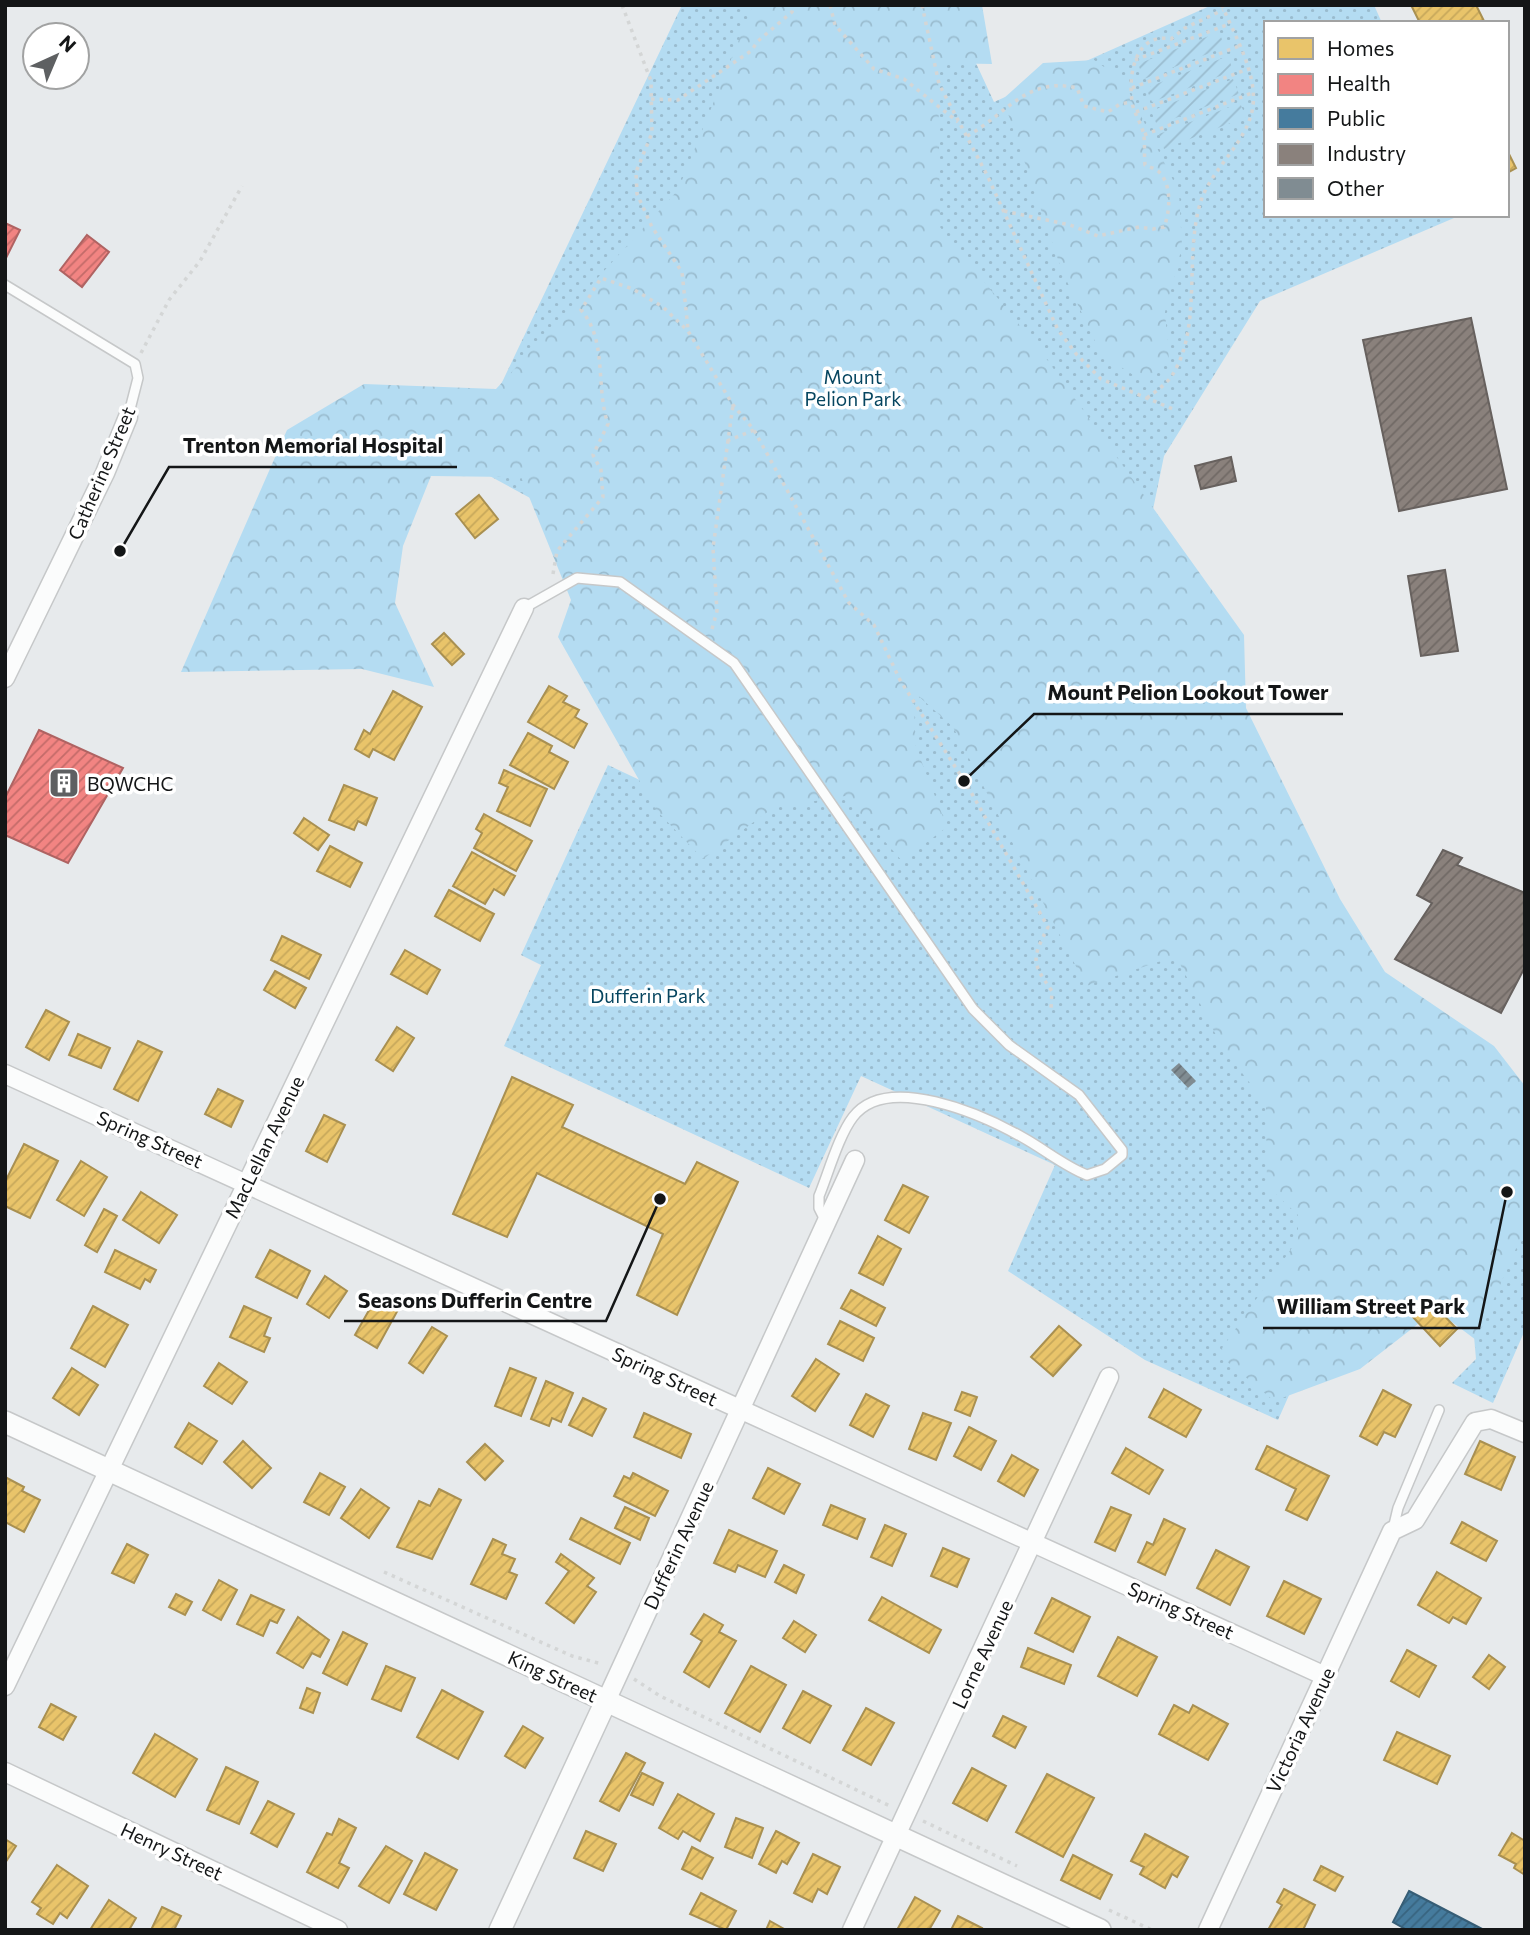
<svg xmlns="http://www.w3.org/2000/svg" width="1530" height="1935" viewBox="0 0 1530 1935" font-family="Commissioner,sans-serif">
<defs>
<pattern id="grass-dots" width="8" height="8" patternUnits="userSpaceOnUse" patternTransform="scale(1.75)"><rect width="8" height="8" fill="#b4dcf2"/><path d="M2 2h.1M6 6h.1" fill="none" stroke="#9abccf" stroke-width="1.8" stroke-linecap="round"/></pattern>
<pattern id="forest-crowns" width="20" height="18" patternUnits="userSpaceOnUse" patternTransform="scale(1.75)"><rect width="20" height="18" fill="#b4dcf2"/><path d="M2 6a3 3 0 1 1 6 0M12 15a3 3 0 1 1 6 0" fill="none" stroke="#9abccf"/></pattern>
<pattern id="garden-furrows" width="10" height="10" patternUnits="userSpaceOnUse" patternTransform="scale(1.75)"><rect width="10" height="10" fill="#b4dcf2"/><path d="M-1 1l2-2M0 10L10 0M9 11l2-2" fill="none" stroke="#9abccf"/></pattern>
<pattern id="homes-hatch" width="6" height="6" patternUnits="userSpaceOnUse" patternTransform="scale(1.75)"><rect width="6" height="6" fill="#e9c46a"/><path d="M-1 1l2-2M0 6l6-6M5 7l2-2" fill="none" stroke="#c7a85b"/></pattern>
<pattern id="health-hatch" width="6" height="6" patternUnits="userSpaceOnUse" patternTransform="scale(1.75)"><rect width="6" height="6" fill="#f28482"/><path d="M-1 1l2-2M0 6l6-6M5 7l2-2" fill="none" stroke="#c36b69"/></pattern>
<pattern id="public-hatch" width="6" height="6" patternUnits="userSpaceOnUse" patternTransform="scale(1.75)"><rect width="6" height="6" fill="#457b9d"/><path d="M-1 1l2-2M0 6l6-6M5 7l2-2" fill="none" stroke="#38647f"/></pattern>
<pattern id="industry-hatch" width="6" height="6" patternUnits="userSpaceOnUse" patternTransform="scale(1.75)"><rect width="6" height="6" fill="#8a817c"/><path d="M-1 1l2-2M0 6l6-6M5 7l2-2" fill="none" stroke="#706965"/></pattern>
<pattern id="building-hatch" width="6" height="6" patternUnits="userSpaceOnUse" patternTransform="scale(1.75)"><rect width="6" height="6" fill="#808c92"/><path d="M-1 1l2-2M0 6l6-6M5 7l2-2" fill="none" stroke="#687176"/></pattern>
</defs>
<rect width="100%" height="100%" fill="#e7eaec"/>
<polygon fill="url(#grass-dots)" points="682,5 949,5 994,102 1212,5 1374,5 1382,23 1266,23 1266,215 1461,215 1260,301 1164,456 1122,660 1035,868 1525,1093 1525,1330 1493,1403 1452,1383 1476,1359 1470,1291 1358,1240 1278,1420 1145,1360 1008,1271 1055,1165 861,1076 809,1188 504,1046 541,965 521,955 608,765 663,791 543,505 464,462"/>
<g fill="url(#forest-crowns)">
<polygon points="753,5 982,5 992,64 938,63 940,227 1043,354 1244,635 1246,708 1340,899 1385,972 1494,1046 1525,1086 1525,1228 1476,1340 1436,1310 1360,1369 1274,1401 1218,1354 1298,1239 1298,1215 1267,1186 1266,1104 1222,1047 1176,956 1086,986 953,727 914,692 915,745 947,827 902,861 845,796 773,808 703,859 656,810 558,637 571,600 521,477 431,476 403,546 395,603 434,687 362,669 181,672 287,430 364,384 496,389 678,190"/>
<polygon points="1094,60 1123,80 1179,192 1182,247 1165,312 1169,361 1147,384 1101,354 1062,271 1003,99 1043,63"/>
</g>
<g fill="url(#garden-furrows)">
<polygon points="1219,32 1225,47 1144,79 1138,64"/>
<polygon points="1228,56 1233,71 1152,102 1146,88"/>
<polygon points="1233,79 1239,94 1157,125 1151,111"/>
<polygon points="1240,103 1246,117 1164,149 1159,134"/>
</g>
<g fill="url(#homes-hatch)" stroke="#a99051" stroke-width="2">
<polygon points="1411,5 1476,5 1485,23 1420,23"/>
<polygon points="1507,150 1516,168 1507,173"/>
<polygon points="479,495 498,519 475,538 456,514"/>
<polygon points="444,633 464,654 452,665 432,644"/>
<polygon points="549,686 567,696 563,702 579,710 575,717 587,724 574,748 528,722"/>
<polygon points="393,691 422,707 394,760 373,749 369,757 355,749 364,730 370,734"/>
<polygon points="528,733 552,746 549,752 568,762 554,789 510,765"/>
<polygon points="504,770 547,789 530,826 497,811 508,787 499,783"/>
<polygon points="344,785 377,798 366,825 358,821 354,830 329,820"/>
<polygon points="484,814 532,841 516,871 474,848 482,833 476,829"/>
<polygon points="304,818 329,835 318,850 294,833"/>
<polygon points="330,846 362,863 350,887 317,871"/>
<polygon points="472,852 515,876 504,895 494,889 485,904 453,886"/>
<polygon points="449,890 494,914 480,941 435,916"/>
<polygon points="282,936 321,955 309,979 271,960"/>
<polygon points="405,950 440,970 427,994 391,974"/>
<polygon points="275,971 306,988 295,1008 264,990"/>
<polygon points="46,1010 69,1022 49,1060 26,1047"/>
<polygon points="397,1027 414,1038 393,1071 376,1060"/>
<polygon points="78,1034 110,1048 101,1068 69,1055"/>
<polygon points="138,1041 162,1052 138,1101 114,1089"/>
<polygon points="512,1077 573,1105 562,1127 685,1184 697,1162 738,1182 677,1315 637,1295 663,1234 537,1173 507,1237 453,1214"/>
<polygon points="218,1089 243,1101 231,1127 205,1114"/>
<polygon points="324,1115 345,1125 327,1162 306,1151"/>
<polygon points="24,1144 58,1161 30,1218 5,1206 5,1182"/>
<polygon points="81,1161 107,1177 84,1216 57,1200"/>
<polygon points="903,1185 928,1197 909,1233 885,1220"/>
<polygon points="141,1192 177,1215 159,1243 123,1220"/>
<polygon points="104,1209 117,1216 97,1252 85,1245"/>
<polygon points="878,1236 901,1249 883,1285 859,1273"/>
<polygon points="115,1250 156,1270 150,1282 145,1279 140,1289 105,1272"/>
<polygon points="270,1250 310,1271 297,1298 256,1277"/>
<polygon points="325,1276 347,1291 329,1318 307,1304"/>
<polygon points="851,1290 885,1308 876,1326 841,1308"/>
<polygon points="377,1296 399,1308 377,1348 355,1335"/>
<polygon points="1429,1300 1457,1329 1440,1346 1412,1316"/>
<polygon points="93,1306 128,1325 105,1367 71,1348"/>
<polygon points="244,1306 271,1318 264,1336 270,1338 264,1352 230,1337"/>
<polygon points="840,1321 874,1338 863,1361 828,1344"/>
<polygon points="1059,1326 1081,1345 1053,1376 1031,1357"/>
<polygon points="432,1327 447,1336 423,1373 409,1363"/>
<polygon points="816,1359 839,1374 815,1411 792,1396"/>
<polygon points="219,1363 247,1382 232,1404 204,1386"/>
<polygon points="72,1368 98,1385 79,1415 53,1398"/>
<polygon points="510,1368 536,1378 521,1416 495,1406"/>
<polygon points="546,1381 573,1393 561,1422 552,1418 549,1426 531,1419"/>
<polygon points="1164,1389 1201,1410 1186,1437 1149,1417"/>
<polygon points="1383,1390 1411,1405 1395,1437 1384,1432 1377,1445 1360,1436"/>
<polygon points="962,1392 977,1397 970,1416 955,1410"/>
<polygon points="866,1394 889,1406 873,1437 850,1425"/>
<polygon points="583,1398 606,1409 592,1436 569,1425"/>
<polygon points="644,1413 691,1434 681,1458 634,1437"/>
<polygon points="923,1413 951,1423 936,1460 909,1449"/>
<polygon points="189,1423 217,1441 202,1464 175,1447"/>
<polygon points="969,1427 996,1441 981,1470 954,1456"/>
<polygon points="243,1441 271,1468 252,1488 224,1462"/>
<polygon points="1480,1441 1515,1457 1501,1490 1465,1474"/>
<polygon points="485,1444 503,1461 485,1480 467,1462"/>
<polygon points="1267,1446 1329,1476 1307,1520 1286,1510 1296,1489 1256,1469"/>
<polygon points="1126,1448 1163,1470 1149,1494 1112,1473"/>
<polygon points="1012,1455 1038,1470 1024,1496 998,1481"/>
<polygon points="768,1468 800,1484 784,1514 753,1498"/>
<polygon points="320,1473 345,1487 329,1515 304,1502"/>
<polygon points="633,1473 668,1491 655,1516 614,1496 624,1476 630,1479"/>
<polygon points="5,1477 24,1487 22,1491 40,1500 24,1532 5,1522"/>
<polygon points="361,1489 389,1508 369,1538 341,1518"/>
<polygon points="439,1489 461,1500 432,1559 397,1547 419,1501 430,1506"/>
<polygon points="831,1505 865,1519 857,1539 823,1525"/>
<polygon points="625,1507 649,1518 640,1540 615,1528"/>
<polygon points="1111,1507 1131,1515 1115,1551 1095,1542"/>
<polygon points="581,1518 630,1543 620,1564 570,1539"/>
<polygon points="1164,1519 1185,1529 1165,1575 1138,1562 1147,1542 1153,1545"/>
<polygon points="1462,1522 1497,1541 1486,1561 1451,1543"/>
<polygon points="885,1525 906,1534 892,1566 871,1557"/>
<polygon points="729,1530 777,1551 765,1577 738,1565 735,1572 714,1563"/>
<polygon points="493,1539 506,1545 502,1554 515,1559 509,1572 517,1575 506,1599 471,1584"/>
<polygon points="127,1544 148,1555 134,1583 112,1573"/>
<polygon points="943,1548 969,1559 957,1587 931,1576"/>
<polygon points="1216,1550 1249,1567 1230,1605 1197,1588"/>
<polygon points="561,1554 594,1578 587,1586 596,1592 574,1623 546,1603 569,1571 556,1562"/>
<polygon points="784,1565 804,1575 796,1593 775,1582"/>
<polygon points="1437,1572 1481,1598 1466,1624 1453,1617 1449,1623 1418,1605"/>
<polygon points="219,1580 237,1590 221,1620 203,1610"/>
<polygon points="1284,1581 1321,1599 1304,1634 1267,1616"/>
<polygon points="176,1594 192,1602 185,1615 169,1607"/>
<polygon points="251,1595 284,1610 277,1623 270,1620 263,1636 237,1624"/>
<polygon points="882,1597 941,1630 929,1653 869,1620"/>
<polygon points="1052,1598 1090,1617 1073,1652 1035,1633"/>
<polygon points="704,1614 723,1625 719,1632 736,1641 709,1687 684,1672 702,1641 691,1634"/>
<polygon points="298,1617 329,1640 320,1657 312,1653 303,1668 277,1653"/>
<polygon points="794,1621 816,1635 805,1652 783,1638"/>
<polygon points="343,1632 367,1644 347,1685 323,1673"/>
<polygon points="1118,1637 1157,1657 1137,1696 1098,1676"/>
<polygon points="1028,1648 1071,1665 1064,1684 1021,1667"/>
<polygon points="1407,1650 1436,1666 1419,1697 1391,1681"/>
<polygon points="1489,1655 1505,1667 1489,1689 1473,1677"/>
<polygon points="386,1666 415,1678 401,1711 372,1699"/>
<polygon points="751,1666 786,1685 760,1732 725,1713"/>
<polygon points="307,1688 320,1693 313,1713 300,1708"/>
<polygon points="442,1690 483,1712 458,1759 417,1737"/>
<polygon points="803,1691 831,1706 810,1743 783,1728"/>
<polygon points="51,1704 76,1717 63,1740 39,1727"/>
<polygon points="1174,1705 1189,1713 1193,1705 1228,1724 1208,1760 1159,1734"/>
<polygon points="866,1708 894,1723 871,1765 843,1750"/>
<polygon points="1003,1716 1026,1727 1015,1748 993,1736"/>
<polygon points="523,1726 543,1738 525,1768 505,1756"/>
<polygon points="1397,1732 1450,1756 1437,1784 1384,1760"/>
<polygon points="155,1734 197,1759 175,1797 133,1773"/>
<polygon points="626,1753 645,1763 619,1811 600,1801"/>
<polygon points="226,1767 258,1782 239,1824 207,1810"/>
<polygon points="972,1768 1006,1786 987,1821 953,1803"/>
<polygon points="642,1773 663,1783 653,1805 631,1795"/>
<polygon points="1047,1774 1094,1798 1063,1857 1016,1832"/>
<polygon points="678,1794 714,1814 700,1841 683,1831 678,1839 659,1828"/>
<polygon points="268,1801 294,1814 277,1847 251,1833"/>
<polygon points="736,1818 763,1828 752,1858 725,1847"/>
<polygon points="339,1819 356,1828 339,1863 349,1868 338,1888 307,1872 327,1833 332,1835"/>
<polygon points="586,1831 616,1844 603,1871 574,1858"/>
<polygon points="776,1831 799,1843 787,1864 782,1861 776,1873 759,1864"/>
<polygon points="1512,1833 1525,1841 1525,1875 1514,1868 1516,1864 1499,1855"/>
<polygon points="1145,1834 1188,1857 1177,1877 1172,1874 1165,1888 1140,1874 1144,1867 1131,1861"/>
<polygon points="5,1839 16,1846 5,1863"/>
<polygon points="386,1846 412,1861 389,1903 359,1886"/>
<polygon points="692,1847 713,1858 702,1879 682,1869"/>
<polygon points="425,1853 457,1870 436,1910 404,1894"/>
<polygon points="813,1854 840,1867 827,1894 818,1889 812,1902 794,1893"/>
<polygon points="1073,1855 1112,1875 1100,1899 1061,1880"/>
<polygon points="57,1865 88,1886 67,1918 60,1913 53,1924 37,1914 41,1908 32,1902"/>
<polygon points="1321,1866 1343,1877 1335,1891 1314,1880"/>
<polygon points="1284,1889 1315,1905 1303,1930 1268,1930 1282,1905 1277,1902"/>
<polygon points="701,1893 736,1911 726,1930 690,1914"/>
<polygon points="915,1897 940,1911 929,1930 897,1930"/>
<polygon points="109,1900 136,1918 129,1930 90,1930"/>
<polygon points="162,1907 181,1916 174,1930 151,1930"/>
<polygon points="958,1916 982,1928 981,1930 951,1930"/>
<polygon points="770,1921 786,1930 766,1930"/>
</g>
<g fill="url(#health-hatch)" stroke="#af6362" stroke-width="2">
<polygon points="5,223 20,230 5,260"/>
<polygon points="87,235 109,252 82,287 60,270"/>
<polygon points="39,730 123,768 68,863 5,835 5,798"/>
</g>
<polygon fill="url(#public-hatch)" stroke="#365d75" stroke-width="2" points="1409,1891 1484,1930 1407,1930 1393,1922"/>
<g fill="url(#industry-hatch)" stroke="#67615e" stroke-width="2">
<polygon points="1471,318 1507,489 1399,511 1363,340"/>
<polygon points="1231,457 1236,481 1201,489 1195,466"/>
<polygon points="1445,570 1458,651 1421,656 1408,576"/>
<polygon points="1443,850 1462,858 1457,865 1525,893 1525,967 1501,1013 1395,959 1432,903 1417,895"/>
</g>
<polygon fill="url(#building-hatch)" points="1179,1063 1196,1081 1188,1088 1171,1070"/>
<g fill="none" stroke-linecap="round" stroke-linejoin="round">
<g stroke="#c6c8c9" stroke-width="12">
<g id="service">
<polyline points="5,285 135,364 138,378 128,417"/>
<path d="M524 608 577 578 620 582 734 663 973 1009 1009 1045 1079 1095 1122 1150V1155L1105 1169 1087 1175C1064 1166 1044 1149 1022 1137 983 1115 887 1072 853 1117 839 1135 828 1174 819 1196V1208L826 1222"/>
<polyline points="1393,1529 1398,1508 1439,1410"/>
</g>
</g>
<g stroke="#c6c8c9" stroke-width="21">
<g id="minor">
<polyline points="5,678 105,473 128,417"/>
<polyline points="5,1074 1325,1676"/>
<polyline points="5,1686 524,608"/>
<polyline points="606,1701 855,1160"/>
<polyline points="5,1772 338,1930"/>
<polyline points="852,1930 1109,1377"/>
<polyline points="1208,1930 1392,1531 1415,1520 1475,1422 1491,1419 1525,1433"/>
</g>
</g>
<g stroke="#c6c8c9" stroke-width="24">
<g id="tertiary">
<polyline points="5,1422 1100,1930"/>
<polyline points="500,1930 606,1701"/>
</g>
</g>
<g stroke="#d4d6d6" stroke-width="3.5" stroke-dasharray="3.5 5" stroke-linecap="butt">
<polyline points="622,5 651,81 652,133 636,172 637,194 652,227 682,272 688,329"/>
<polyline points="830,5 835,25 874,69 904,79 958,122"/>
<polyline points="922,5 939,84 987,175 1058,330 1077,355 1101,379 1173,409"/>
<polyline points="1135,60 1229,24"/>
<polyline points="1132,88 1239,46"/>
<polyline points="651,99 678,100 751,51 758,41 792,12 794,5"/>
<polyline points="1136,112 1248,69"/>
<polyline points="1144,135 1252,93"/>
<path d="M967 136C1007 114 1027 76 1077 88L1084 106 1108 112 1120 104 1132 102"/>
<path d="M1004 211 1070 225 1098 236 1139 227 1153 229 1164 227C1170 212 1172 186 1160 173 1157 169 1149 167 1145 165 1144 155 1145 146 1144 137 1143 125 1133 113 1132 101 1128 73 1136 32 1171 39L1185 28 1223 10"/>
<polyline points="141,353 169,300 200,261 242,186"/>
<path d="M1147 398C1155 392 1165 385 1171 377 1203 329 1184 258 1200 204 1210 169 1248 143 1253 106 1257 72 1234 35 1222 5"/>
<polyline points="727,441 754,430"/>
<path d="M553 574 557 551 603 497 601 470 593 455 608 424C595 386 608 341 581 310L601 278 633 289 663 307 688 331 733 405 754 430 849 603 874 625 900 680 968 787 1048 927C1032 959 1031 962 1052 991L1051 1009"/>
<polyline points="712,629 717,611 713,548 733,405"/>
<polyline points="384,1572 572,1656 602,1664"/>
<polyline points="634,1679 660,1696 890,1806"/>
<polyline points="923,1821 1017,1866"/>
<polyline points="1109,1910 1152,1930"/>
</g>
<use href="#service" stroke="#fbfcfc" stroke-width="9"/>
<use href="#minor" stroke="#fbfcfc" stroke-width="18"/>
<use href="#tertiary" stroke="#fbfcfc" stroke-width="21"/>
</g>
<defs>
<g id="building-square" transform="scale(1.575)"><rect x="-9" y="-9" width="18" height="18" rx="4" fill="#5e6062" stroke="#fff"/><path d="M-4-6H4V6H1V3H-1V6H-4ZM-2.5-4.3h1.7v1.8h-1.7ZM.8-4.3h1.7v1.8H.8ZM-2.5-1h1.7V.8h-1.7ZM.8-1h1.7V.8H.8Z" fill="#fff"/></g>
</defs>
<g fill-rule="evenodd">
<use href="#building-square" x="64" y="783"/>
</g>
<g text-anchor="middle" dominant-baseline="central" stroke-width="7" stroke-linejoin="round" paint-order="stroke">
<g font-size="19" fill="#06455f" stroke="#fff">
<text x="853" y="376">Mount<tspan x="853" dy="22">Pelion Park</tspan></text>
<text x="648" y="995">Dufferin Park</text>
</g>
<g font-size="19" fill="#141617" stroke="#fff">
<text transform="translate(101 473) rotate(-67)">Catherine Street</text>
<text transform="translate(150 1139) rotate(24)">Spring Street</text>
<text transform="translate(264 1147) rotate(-64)">MacLellan Avenue</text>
<text transform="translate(665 1376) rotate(25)">Spring Street</text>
<text transform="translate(678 1545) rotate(-65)">Dufferin Avenue</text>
<text transform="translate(1181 1610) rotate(24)">Spring Street</text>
<text transform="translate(982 1654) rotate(-65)">Lorne Avenue</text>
<text transform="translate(553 1676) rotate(25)">King Street</text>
<text transform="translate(1300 1730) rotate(-65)">Victoria Avenue</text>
<text transform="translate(172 1851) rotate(25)">Henry Street</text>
</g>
<g font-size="19" fill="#141617" stroke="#fff" text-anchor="start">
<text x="87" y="783">BQWCHC</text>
</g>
</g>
<path fill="none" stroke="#141617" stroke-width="2.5" d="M120 551L169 467H457M964 781L1034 714H1343M660 1199L606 1321H344M1507 1192L1479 1328H1263"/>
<g fill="#141617" stroke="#fff" stroke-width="2.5">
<circle cx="120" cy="551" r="7"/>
<circle cx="964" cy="781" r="7"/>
<circle cx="660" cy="1199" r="7"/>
<circle cx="1507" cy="1192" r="7"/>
</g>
<g font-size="21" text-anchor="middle" font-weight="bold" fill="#141617" stroke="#fff" stroke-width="7" stroke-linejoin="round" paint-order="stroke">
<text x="313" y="453">Trenton Memorial Hospital</text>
<text x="1188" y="700">Mount Pelion Lookout Tower</text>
<text x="475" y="1308">Seasons Dufferin Centre</text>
<text x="1371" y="1314">William Street Park</text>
</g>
<rect width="1530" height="1935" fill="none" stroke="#141617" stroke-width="14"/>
<rect x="1264" y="21" width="245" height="196" fill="#ffffff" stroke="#a1a2a2" stroke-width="2"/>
<rect x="1278" y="38" width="35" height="21" fill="#e9c46a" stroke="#a1a2a2" stroke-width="2"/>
<text x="1327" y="56" font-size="21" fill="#141617">Homes</text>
<rect x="1278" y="74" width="35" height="21" fill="#f28482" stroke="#a1a2a2" stroke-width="2"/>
<text x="1327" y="91" font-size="21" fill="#141617">Health</text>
<rect x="1278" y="108" width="35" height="21" fill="#457b9d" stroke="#a1a2a2" stroke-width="2"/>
<text x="1327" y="126" font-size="21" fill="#141617">Public</text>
<rect x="1278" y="144" width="35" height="21" fill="#8a817c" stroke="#a1a2a2" stroke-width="2"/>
<text x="1327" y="161" font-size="21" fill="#141617">Industry</text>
<rect x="1278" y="178" width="35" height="21" fill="#808c92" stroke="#a1a2a2" stroke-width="2"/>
<text x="1327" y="196" font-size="21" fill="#141617">Other</text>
<g transform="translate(56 56) rotate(44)"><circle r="33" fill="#ffffff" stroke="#a1a2a2" stroke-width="2"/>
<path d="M0-5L12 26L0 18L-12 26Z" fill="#5e6062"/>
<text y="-10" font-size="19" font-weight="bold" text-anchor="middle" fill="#141617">N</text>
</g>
</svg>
